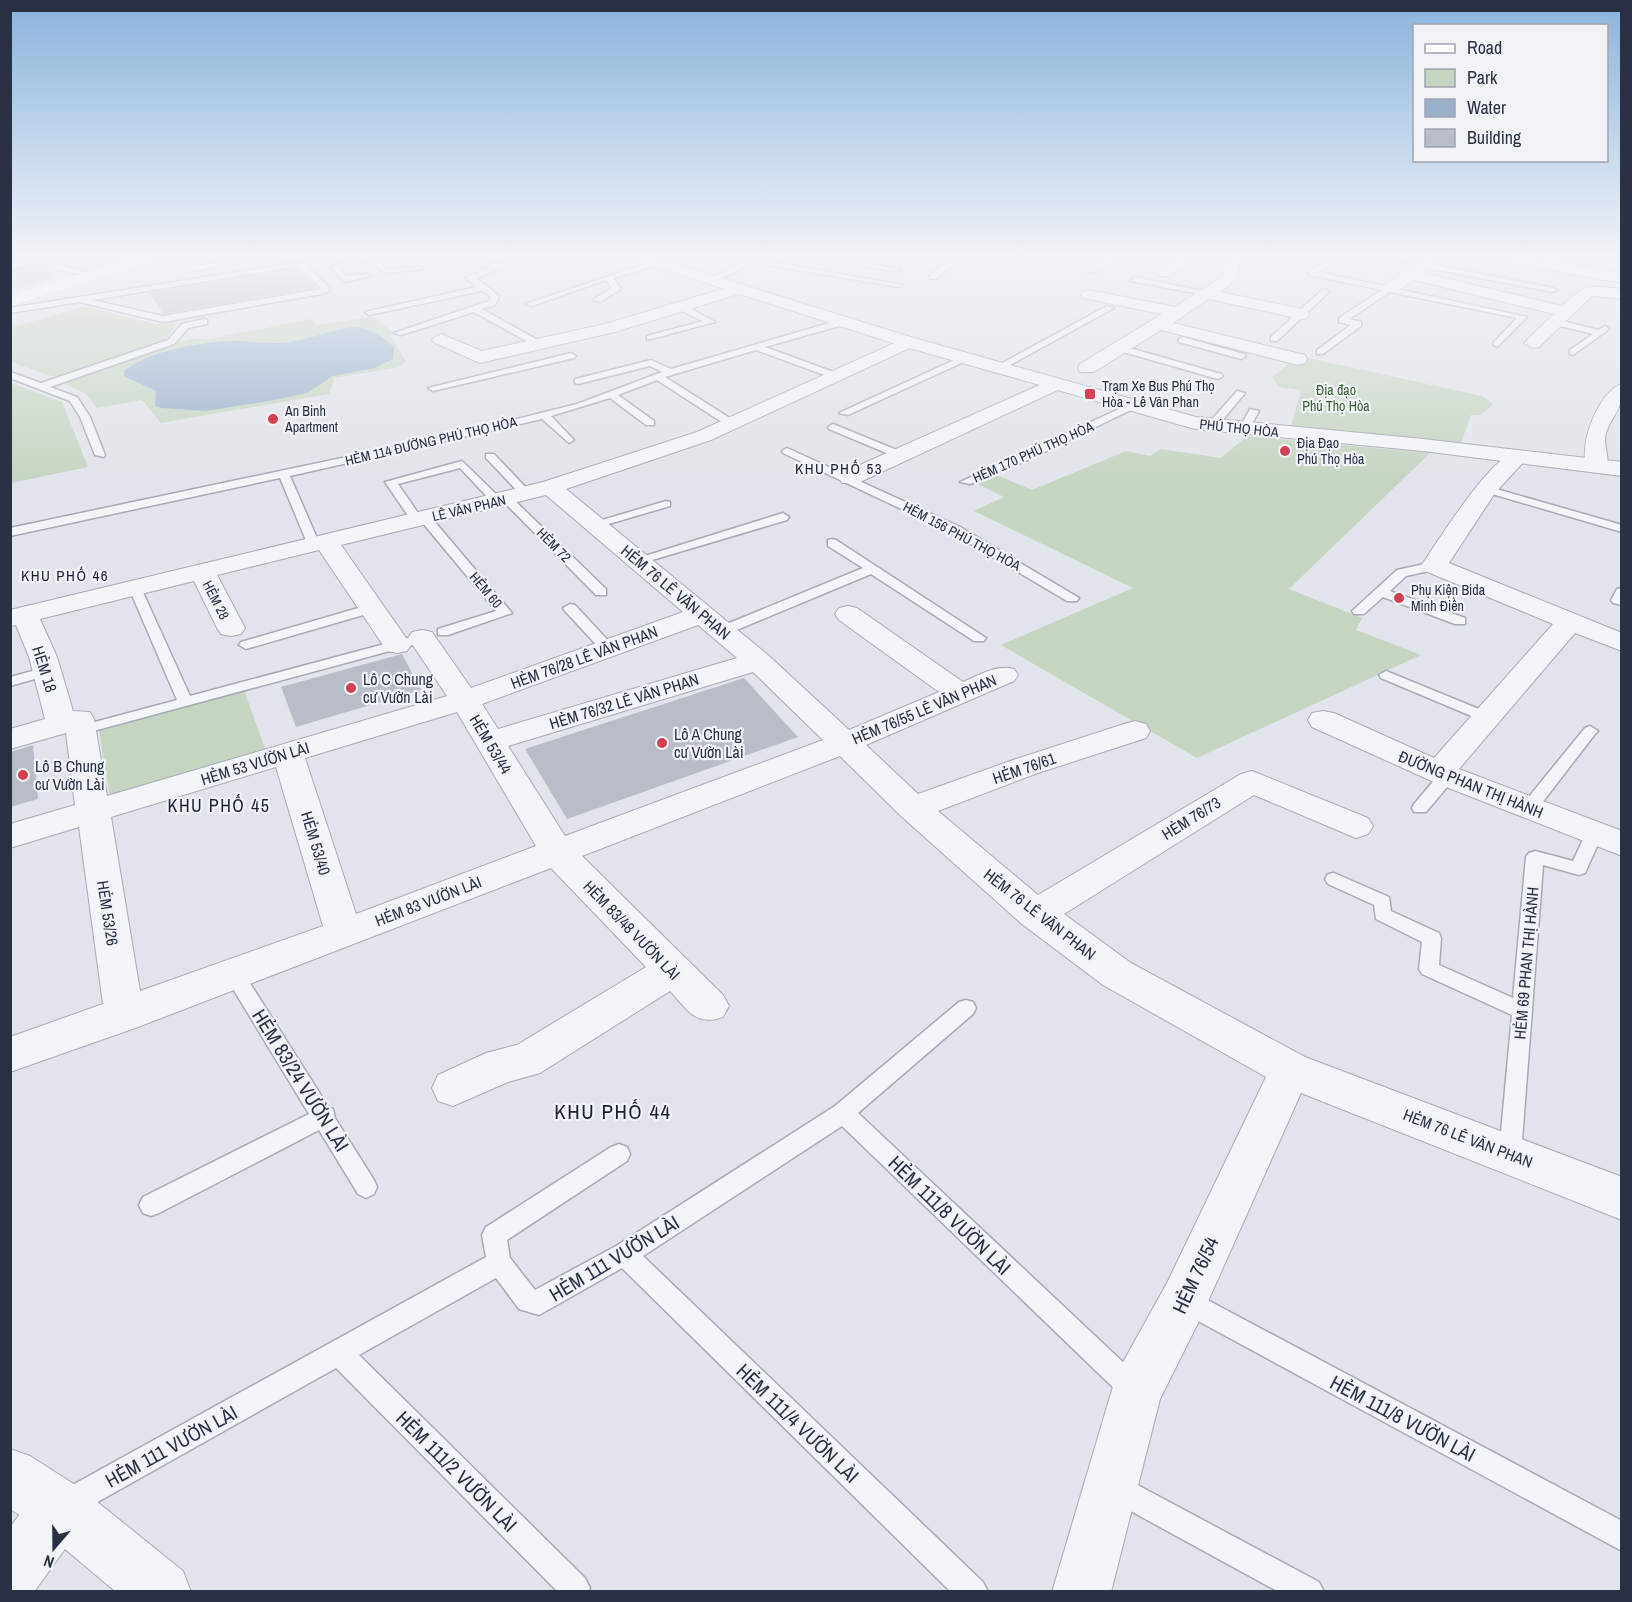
<svg xmlns="http://www.w3.org/2000/svg" width="1632" height="1602" viewBox="0 0 1632 1602" font-family="'Archivo Narrow',sans-serif">
<rect width="100%" height="100%" fill="#e1e4ea"/>
<g fill="#c6d4c2">
<polygon points="45,264 53,277 11,289 11,270"/>
<polygon points="83,306 156,324 179,320 165,341 57,378 11,362 11,328"/>
<polygon points="372,317 395,333 390,336 406,361 400,367 334,378 329,394 161,423 142,400 97,408 86,394 66,384 70,380 189,339 209,339 311,319 317,325"/>
<polygon points="1299,356 1482,396 1493,404 1481,415 1471,415 1461,443 1291,427 1301,390 1279,387 1272,377"/>
<polygon points="11,383 62,402 88,467 11,483"/>
<polygon points="1247,436 1430,453 1289,589 1362,618 1356,630 1421,655 1197,758 1001,645 1133,588 974,511 1004,497 974,482 994,474 1032,490 1126,451 1150,456 1161,449 1221,458"/>
<polygon points="244,690 265,749 110,796 99,731"/>
</g>
<path fill="#9bb1cb" d="M357 327C371 329 385 337 394 348L393 359 375 368 333 376 307 393 269 401 206 411 161 408 155 406 156 391 124 376V371C151 350 201 342 235 341 254 341 271 345 290 342 313 339 334 328 357 327Z"/>
<g fill="#b8bdc8">
<polygon points="294,269 299,270 316,288 163,314 150,293"/>
<polygon points="402,654 421,690 296,727 281,687"/>
<polygon points="744,678 798,737 567,819 525,749"/>
<polygon points="33,745 38,799 10,807 10,752"/>
</g>
<g fill="none" stroke-linecap="round" stroke-linejoin="round">
<g stroke="#a6abb5" stroke-width="3">
<g id="service">
<polygon points="51,256 68,256 58,259 64,266 96,275 92,277 58,270 52,261 10,269 10,265"/>
<polygon points="167,256 177,256 197,266 218,263 222,265 196,271"/>
<polygon points="334,256 326,259 322,257 323,256"/>
<polygon points="365,256 374,256 387,269 419,267 423,269 385,273 369,260 340,268 345,276 367,274 371,276 344,282 331,267"/>
<path d="M448 256C465 256 481 264 497 264 508 264 518 256 530 256L476 278 499 296 495 305 482 309 543 343V347H537L474 312 401 335 394 333 489 301 491 297 482 291 369 315 365 312 477 287 466 278 490 267Z"/>
<polygon points="757,256 765,256 761,260 903,285 899,287 754,263 714,282 707,280"/>
<polygon points="819,256 836,256 900,270 896,272"/>
<polygon points="953,256 962,256 936,279 930,279 930,275"/>
<polygon points="1332,256 1342,256 1319,272 1527,317 1497,347 1493,344 1494,342 1517,318 1390,292 1349,319 1361,322 1361,326 1323,354 1317,354 1317,350 1351,325 1339,322 1339,318 1382,290 1309,275 1309,271"/>
<polygon points="1352,256 1369,256 1424,269 1420,271"/>
<polygon points="655,261 658,265 613,278 621,289 600,302 593,300 612,288 606,280 532,306 525,304"/>
<path d="M294 263 305 264 329 287V291L321 294 163 322 80 302 10 313V308ZM294 267 300 268 321 289 163 316 92 300Z"/>
<polygon points="1425,263 1553,288 1557,290 1553,292 1422,267"/>
<polygon points="1134,277 1209,292 1213,294 1209,296 1131,281"/>
<polygon points="1323,289 1330,291 1277,341 1271,341 1271,337"/>
<polygon points="680,306 686,306 715,322 647,340 647,336 703,321 680,310"/>
<polygon points="1107,306 1114,308 1001,370 993,368"/>
<polygon points="204,319 207,320 207,324 188,328 174,344 50,387 77,397 90,417 105,455 104,457 95,455 80,417 70,401 10,378 10,372 41,383 168,340 182,324"/>
<polygon points="843,319 847,322 846,324 765,347 836,373 836,377 830,377 756,350 665,377 736,422 736,426 728,426 657,380 618,395 654,421 654,425 646,425 610,398 551,416 574,440 569,443 542,419 290,476 320,545 318,548 310,548 308,545 280,478 10,536 10,528 465,432 577,404 662,372 650,366 578,384 575,383 575,379 651,360 671,369"/>
<polygon points="1555,319 1598,330 1605,326 1609,329 1573,355 1570,354 1570,350 1593,334 1552,324 1551,322"/>
<polygon points="1182,337 1244,354 1246,356 1241,359 1179,342 1178,340"/>
<polygon points="1119,345 1221,374 1223,376 1218,379 1116,350 1116,346"/>
<polygon points="571,353 576,356 574,358 433,391 428,388"/>
<polygon points="965,355 970,358 968,360 848,415 839,413"/>
<polygon points="1237,391 1245,393 1216,428 1208,428 1208,424"/>
<polygon points="1130,404 1139,406 1030,459 970,484 960,482"/>
<polygon points="1250,409 1259,411 1248,431 1240,431 1239,429"/>
<polygon points="833,424 904,453 905,455 896,457 829,429 828,427"/>
<polygon points="787,448 960,527 1079,598 1077,601 1067,601 952,533 783,453 782,451"/>
<polygon points="486,454 494,454 530,492 530,496 522,496 486,458"/>
<polygon points="462,461 501,499 511,497 606,589 606,595 596,595 503,501 493,503 460,468 398,484 420,516 429,515 512,613 448,635 438,635 438,629 496,611 422,522 413,523 385,482"/>
<polygon points="1486,486 1622,525 1622,532 1482,491 1482,487"/>
<polygon points="666,501 670,502 670,506 595,528 589,524"/>
<polygon points="783,513 789,517 787,520 642,563 634,563 632,560"/>
<polygon points="832,539 836,540 986,638 984,641 974,641 871,574 727,634 717,634 717,628 863,568 828,546 828,540"/>
<polygon points="1434,562 1438,563 1438,569 1406,576 1390,591 1465,618 1465,624 1455,624 1383,597 1364,614 1354,614 1352,611 1397,570"/>
<polygon points="135,584 141,588 190,696 407,638 414,642 412,645 86,733 76,733 73,730 76,727 177,700 129,588"/>
<polygon points="1622,588 1622,605 1613,603 1611,600 1617,589"/>
<polygon points="372,604 377,605 377,611 246,649 239,645 241,642"/>
<polygon points="570,604 575,605 613,646 613,652 603,652 565,611 563,608"/>
<polygon points="47,667 52,668 54,671 52,674 10,686 10,677"/>
<polygon points="1386,671 1491,714 1494,717 1491,720 1481,720 1381,678 1379,675"/>
<polygon points="1590,726 1598,731 1595,734 1535,812 1523,812 1521,808 1523,804 1585,728"/>
<polygon points="1447,771 1453,772 1455,776 1453,780 1426,812 1414,812 1412,808 1414,804 1441,772"/>
<polygon points="1594,827 1603,833 1585,873 1579,875 1543,865 1521,1154 1518,1161 1510,1164 1502,1161 1499,1154 1512,1015 1422,974 1419,969 1422,942 1376,919 1374,905 1328,884 1325,879 1328,874 1334,873 1389,897 1391,911 1439,933 1441,938 1439,965 1513,998 1526,857 1529,853 1535,851 1573,861 1588,829"/>
<polygon points="234,966 241,969 329,1108 333,1109 335,1118 374,1180 377,1187 374,1194 366,1198 358,1194 319,1130 159,1213 151,1216 143,1213 139,1205 143,1197 309,1114 224,974 227,969"/>
<polygon points="966,1000 973,1002 976,1008 973,1014 858,1113 1142,1380 1146,1389 1142,1398 1133,1402 1124,1398 842,1126 643,1256 983,1582 988,1592 951,1592 622,1268 539,1315 519,1309 496,1278 359,1355 585,1578 590,1588 588,1592 558,1592 336,1368 78,1513 68,1517 58,1513 54,1503 58,1493 486,1257 482,1235 486,1227 611,1147 619,1144 627,1147 630,1154 627,1161 507,1240 510,1258 535,1290 616,1246 835,1106 959,1002"/>
<polygon points="1185,1288 1622,1521 1622,1551 1176,1309 1173,1300 1176,1291"/>
<polygon points="1115,1473 1319,1582 1324,1592 1279,1592 1105,1497 1101,1487 1105,1477"/>
</g>
</g>
<g stroke="#a6abb5" stroke-width="2">
<g id="minor">
<polygon points="1104,256 1123,256 1098,272 1088,272 1085,269"/>
<polygon points="1181,256 1199,256 1170,276 1158,276 1156,273 1158,270"/>
<polygon points="1226,256 1241,256 1237,279 1220,292 1307,310 1309,314 1307,318 1301,319 1209,299 1173,323 1305,355 1307,359 1305,363 1298,365 1161,330 1094,372 1080,372 1078,368 1080,364 1162,314 1083,298 1081,295 1083,292 1089,290 1175,307 1222,277"/>
<path d="M1425 256H1442L1424 273 1562 306C1588 282 1588 286 1622 289V299L1592 296 1539 347 1533 348 1524 343 1554 314 1414 280 1395 292H1383L1381 289 1383 286Z"/>
<polygon points="1551,256 1567,256 1556,265 1548,260"/>
<polygon points="739,284 747,289 745,292 615,332 480,363 435,343 432,339 441,334 482,351 605,324"/>
<path d="M908 337 914 338 917 342 914 346 711 440 566 489 768 655 849 730 939 692 839 620 835 614 839 608 848 606 857 608 963 682C980 675 996 664 1014 669L1018 675 1014 681 866 745 918 794 1013 760 1124 724 1135 721 1146 724 1150 731 1146 738 1035 774 938 811 1038 895 1241 774 1252 771 1368 818 1373 826 1368 834 1356 838 1254 795 1064 914 1131 963 1305 1057 1622 1177V1220L1301 1093 1201 1317 1160 1399 1111 1592H1052L1117 1373 1167 1283 1266 1077 1103 985 1022 924 901 816 840 756 582 856 723 995 729 1006 723 1017C695 1027 687 1009 670 991L540 1073 508 1082 453 1106 438 1101 432 1088 438 1075 486 1053 517 1045 646 967 551 868 138 1027 10 1072V1037L103 1004 79 827 10 848V824L75 805 66 733 10 749V729L45 719 29 657 16 625 10 626V610L543 482 697 432ZM546 495 683 612 471 688 432 632 422 630 412 632 408 638 447 696 107 796 94 719 90 712 73 711 57 657 40 619 194 581 217 628 221 634 231 636 241 634 245 628 217 575 319 550 387 651 397 653 407 651 411 645 341 545ZM698 625 737 658 498 729 482 704ZM753 672 823 740 565 836 508 746ZM457 712 536 846 356 914 305 758ZM276 767 323 926 140 991 111 817Z"/>
<polygon points="1055,378 1062,380 1065,384 1062,388 858,483 842,483 839,478 842,473"/>
<path d="M1622 384C1622 414 1614 410 1606 433 1602 445 1612 460 1605 471H1589C1575 450 1599 390 1622 384Z"/>
<path d="M1517 451 1525 452 1528 457 1495 493 1449 563 1622 633V651L1575 633 1459 769 1622 831V856L1436 783 1312 727 1308 720 1312 713 1323 711 1334 713 1434 758 1553 624 1425 571 1421 566C1439 540 1489 458 1517 451Z"/>
<polygon points="60,1480 80,1488 88,1508 80,1528 34,1592 10,1592 10,1527 40,1488"/>
</g>
</g>
<g stroke="#a6abb5" stroke-width="2">
<g id="tertiary">
<polygon points="620,256 647,256 672,263 914,338 1196,417 1423,439 1622,462 1622,476 1423,451 1195,429 902,346 662,269 622,259"/>
<polygon points="1492,256 1526,256 1622,273 1622,283 1499,261"/>
<polygon points="10,1449 30,1456 80,1488 183,1571 191,1592 116,1592 40,1528 10,1509"/>
</g>
</g>
<use href="#service" fill="#f4f5f8" fill-rule="evenodd"/>
<use href="#minor" fill="#f4f5f8" fill-rule="evenodd"/>
<use href="#tertiary" fill="#f4f5f8" fill-rule="evenodd"/>
<polygon fill="#fff" fill-rule="evenodd" points="136,256 160,256 158,259 10,306 10,296"/>
</g>
<linearGradient id="sky" x2="0" y2="1"><stop stop-color="#89b3dc"/><stop offset="0.53" stop-color="#f2f3f6"/><stop offset="1" stop-color="#f2f3f6" stop-opacity="0"/></linearGradient>
<rect width="1632" height="481" fill="url(#sky)"/>
<g fill="#d34254" stroke="#f1f3f7" stroke-width="2">
<rect x="1084" y="388" width="12" height="12" rx="3"/>
<circle cx="273" cy="419" r="6"/>
<circle cx="1285" cy="451" r="6"/>
<circle cx="1399" cy="598" r="6"/>
<circle cx="351" cy="688" r="6"/>
<circle cx="662" cy="743" r="6"/>
<circle cx="23" cy="775" r="6"/>
</g>
<g text-anchor="middle" dominant-baseline="central" stroke-width="4.5" stroke-linejoin="round" paint-order="stroke">
<g font-size="14" fill="#293143" stroke="#f1f3f7" text-anchor="start">
<text x="1102" y="386">Trạm Xe Bus Phú Thọ<tspan x="1102" dy="16">Hòa - Lê Văn Phan</tspan></text>
<text x="285" y="411">An Binh<tspan x="285" dy="16">Apartment</tspan></text>
<text x="1297" y="443">Địa Đạo<tspan x="1297" dy="16">Phú Thọ Hòa</tspan></text>
<text x="1411" y="590">Phụ Kiện Bida<tspan x="1411" dy="16">Minh Điền</tspan></text>
</g>
<g font-size="14" fill="#3c5f35" stroke="#f1f3f7">
<text x="1336" y="390">Địa đạo<tspan x="1336" dy="16">Phú Thọ Hòa</tspan></text>
</g>
<g font-size="14" fill="#293143" stroke="#f1f3f7">
<text transform="translate(1239 428) rotate(6)">PHÚ THỌ HÒA</text>
<text transform="translate(431 441) rotate(-13)">HẺM 114 ĐƯỜNG PHÚ THỌ HÒA</text>
<text transform="translate(1033 452) rotate(-24)">HẺM 170 PHÚ THỌ HÒA</text>
<text transform="translate(469 508) rotate(-13)">LÊ VĂN PHAN</text>
<text transform="translate(962 536) rotate(28)">HẺM 156 PHÚ THỌ HÒA</text>
<text transform="translate(554 545) rotate(45)">HẺM 72</text>
<text transform="translate(486 590) rotate(50)">HẺM 60</text>
<text transform="translate(216 600) rotate(63)">HẺM 28</text>
</g>
<g font-size="15" letter-spacing="1.5" fill="#1b2233" stroke="#f1f3f7">
<text x="839" y="468">KHU PHỐ 53</text>
<text x="65" y="575">KHU PHỐ 46</text>
</g>
<g font-size="16" fill="#293143" stroke="#f1f3f7">
<text transform="translate(676 592) rotate(40)">HẺM 76 LÊ VĂN PHAN</text>
<text transform="translate(584 657) rotate(-20)">HẺM 76/28 LÊ VĂN PHAN</text>
<text transform="translate(45 669) rotate(72)">HẺM 18</text>
<text transform="translate(624 701) rotate(-17)">HẺM 76/32 LÊ VĂN PHAN</text>
<text transform="translate(924 709) rotate(-23)">HẺM 76/55 LÊ VĂN PHAN</text>
<text transform="translate(491 744) rotate(59)">HẺM 53/44</text>
<text transform="translate(255 763) rotate(-17)">HẺM 53 VƯỜN LÀI</text>
<text transform="translate(1024 768) rotate(-19)">HẺM 76/61</text>
<text transform="translate(1471 784) rotate(22)">ĐƯỜNG PHAN THỊ HÀNH</text>
<text transform="translate(1191 818) rotate(-32)">HẺM 76/73</text>
<text transform="translate(316 843) rotate(73)">HẺM 53/40</text>
<text transform="translate(428 901) rotate(-21)">HẺM 83 VƯỜN LÀI</text>
<text transform="translate(108 913) rotate(81)">HẺM 53/26</text>
<text transform="translate(1040 914) rotate(38)">HẺM 76 LÊ VĂN PHAN</text>
<text transform="translate(632 930) rotate(46)">HẺM 83/48 VƯỜN LÀI</text>
<text transform="translate(1526 963) rotate(-85)">HẺM 69 PHAN THỊ HÀNH</text>
<text transform="translate(1468 1138) rotate(21)">HẺM 76 LÊ VĂN PHAN</text>
</g>
<g font-size="16" fill="#293143" stroke="#f1f3f7" text-anchor="start">
<text x="363" y="679">Lô C Chung<tspan x="363" dy="18">cư Vườn Lài</tspan></text>
<text x="674" y="734">Lô A Chung<tspan x="674" dy="18">cư Vườn Lài</tspan></text>
<text x="35" y="766">Lô B Chung<tspan x="35" dy="18">cư Vườn Lài</tspan></text>
</g>
<g font-size="18" letter-spacing="1.5" fill="#1b2233" stroke="#f1f3f7">
<text x="219" y="805">KHU PHỐ 45</text>
</g>
<g font-size="20" fill="#293143" stroke="#f1f3f7">
<text transform="translate(301 1080) rotate(58)">HẺM 83/24 VƯỜN LÀI</text>
<text transform="translate(950 1215) rotate(44)">HẺM 111/8 VƯỜN LÀI</text>
<text transform="translate(614 1258) rotate(-31)">HẺM 111 VƯỜN LÀI</text>
<text transform="translate(1195 1275) rotate(-65)">HẺM 76/54</text>
<text transform="translate(1403 1418) rotate(28)">HẺM 111/8 VƯỜN LÀI</text>
<text transform="translate(798 1423) rotate(44)">HẺM 111/4 VƯỜN LÀI</text>
<text transform="translate(171 1446) rotate(-29)">HẺM 111 VƯỜN LÀI</text>
<text transform="translate(457 1471) rotate(45)">HẺM 111/2 VƯỜN LÀI</text>
</g>
<g font-size="21" letter-spacing="1.5" fill="#1b2233" stroke="#f1f3f7">
<text x="613" y="1111">KHU PHỐ 44</text>
</g>
</g>
<rect width="1632" height="1602" fill="none" stroke="#293143" stroke-width="24"/>
<rect x="1413" y="24" width="195" height="138" fill="#f1f3f7" stroke="#a1a5af" stroke-width="1.5"/>
<rect x="1425" y="44" width="30" height="9" fill="#ffffff" stroke="#a1a5af" stroke-width="1.5"/>
<text x="1467" y="54" font-size="18" fill="#293143">Road</text>
<rect x="1425" y="69" width="30" height="18" fill="#c6d4c2" stroke="#a1a5af" stroke-width="1.5"/>
<text x="1467" y="84" font-size="18" fill="#293143">Park</text>
<rect x="1425" y="99" width="30" height="18" fill="#9bb1cb" stroke="#a1a5af" stroke-width="1.5"/>
<text x="1467" y="114" font-size="18" fill="#293143">Water</text>
<rect x="1425" y="129" width="30" height="18" fill="#b8bdc8" stroke="#a1a5af" stroke-width="1.5"/>
<text x="1467" y="144" font-size="18" fill="#293143">Building</text>
<g transform="translate(54 1548) rotate(200)" stroke="#f1f3f7" stroke-width="4.5" paint-order="stroke">
<path d="M0-4.5L10 22L0 15L-10 22Z" fill="#293143"/>
<text y="-9" font-size="16" font-weight="bold" text-anchor="middle" fill="#293143">N</text>
</g>
</svg>
